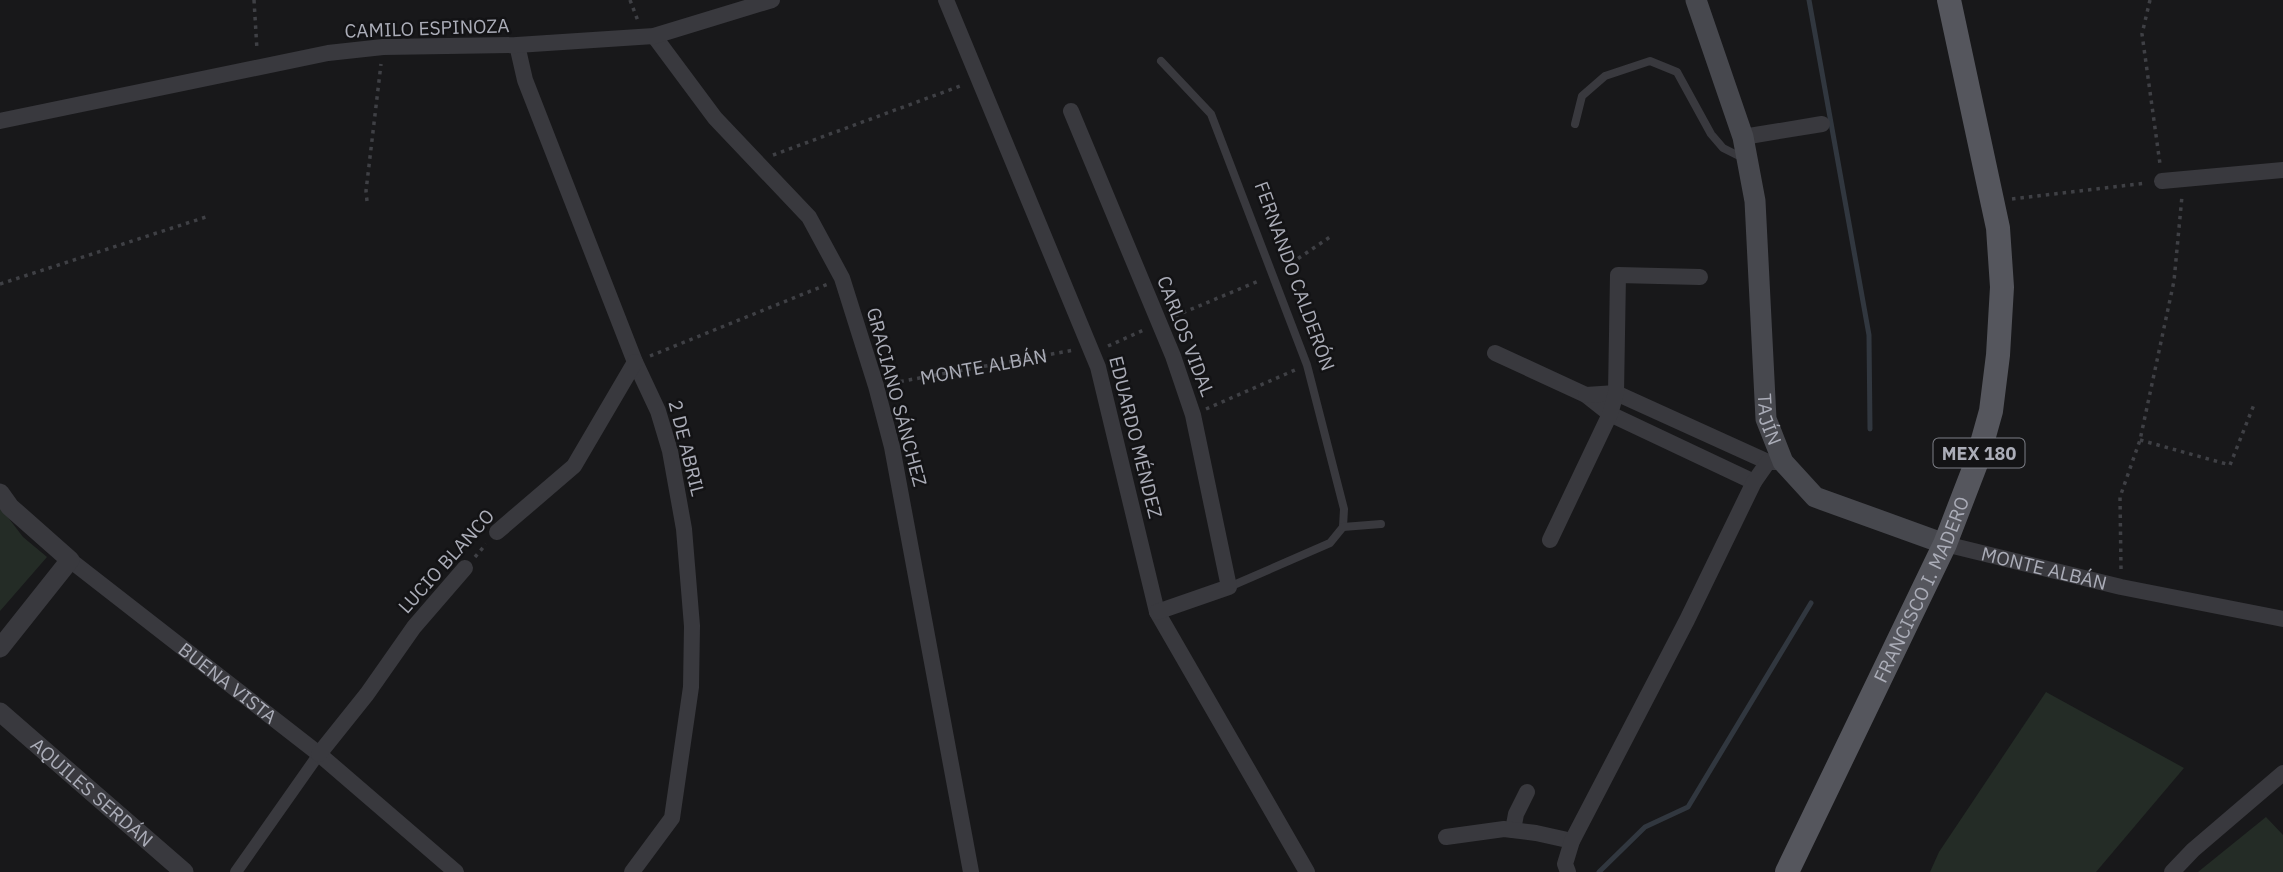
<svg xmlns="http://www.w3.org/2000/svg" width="2283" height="872" viewBox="0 0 2283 872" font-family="'IBM Plex Sans',sans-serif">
<rect width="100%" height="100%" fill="#18181a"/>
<g fill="#242c26">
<polygon points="0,507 23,537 47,557 0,611"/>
<polygon points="2046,692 2184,768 2096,872 1930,872 1939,852"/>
<polygon points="2266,817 2283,835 2283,872 2198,872"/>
</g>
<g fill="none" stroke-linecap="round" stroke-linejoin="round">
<g stroke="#31373f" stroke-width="5">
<polyline points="1809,0 1869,335 1870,429"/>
<polyline points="1599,872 1645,827 1688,807 1811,603"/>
</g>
<g stroke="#3f4045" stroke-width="3.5" stroke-dasharray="3.5 5" stroke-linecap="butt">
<polyline points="254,0 257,50"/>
<polyline points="630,0 638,21"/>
<polyline points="2150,0 2142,34 2160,164"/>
<polyline points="773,155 963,85"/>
<polyline points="2012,199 2147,183"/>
<polyline points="367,201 366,191 381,64"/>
<polyline points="1284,268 1330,237"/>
<polyline points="0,284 209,216"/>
<polyline points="1175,316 1261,280"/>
<polyline points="1108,346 1146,329"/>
<polyline points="650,356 828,284"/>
<path id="s1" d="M892 383 1074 350"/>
<polyline points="1206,409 1295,370"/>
<polyline points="2140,440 2230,465 2255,402"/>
<polyline points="475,557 486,544"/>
<polyline points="2121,569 2120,497 2140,440 2174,281 2182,196"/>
</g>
<g stroke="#39393e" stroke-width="8">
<polyline points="1161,61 1211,114 1307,365 1344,509 1343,527 1330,543 1229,587"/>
<polyline points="1575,124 1582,96 1605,76 1650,61 1677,72 1711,134 1723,148 1745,159"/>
<polyline points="1343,527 1381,524"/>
</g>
<polyline stroke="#39393e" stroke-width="12" points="236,872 319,754"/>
<g stroke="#39393e" stroke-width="16">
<polyline points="946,0 1098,367 1157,612 1307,872"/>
<polyline points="654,36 715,118 809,217 842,278 876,386 892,447 971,872"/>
<polyline points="517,45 525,80 635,362 658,411 670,451 684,529 692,626 691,687 672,818 632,872"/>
<polyline points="1071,111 1173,356 1193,415 1229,587 1157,612"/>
<polyline points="0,121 328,53 383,47 517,45 654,36 772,0"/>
<polyline points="1743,137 1822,124"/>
<polyline points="2162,181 2283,170"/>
<polyline points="1495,353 1586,395 1610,414 1754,482"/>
<polyline points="1586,395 1616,393 1768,462"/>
<polyline points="497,532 574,466 635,362"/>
<polyline points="1550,540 1610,414 1616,393 1618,275 1700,277"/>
<path id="s2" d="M1945 544 2121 587 2283 619"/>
<path id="s3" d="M70 560 319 754 456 872"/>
<polyline points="319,754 367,694 414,627 465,568"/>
<polyline points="1513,830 1516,814 1527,792"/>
<polyline points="1446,837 1504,829 1536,833 1572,841"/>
<polyline points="1568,872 1565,864 1572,841 1687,620 1754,482 1768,462 1783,462"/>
<polyline points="2172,872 2193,850 2283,773"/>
</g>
<g stroke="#39393e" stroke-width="19">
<polyline points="0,493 10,507 70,560 0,648"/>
<path id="s4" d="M0 712 184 872"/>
</g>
<path stroke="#47484e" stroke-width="21" id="s5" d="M1696 0 1743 137 1755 201 1766 419 1783 462 1815 497 1945 544"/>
<path stroke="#55565d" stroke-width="24" id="s6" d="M1787 872 1945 544 1977 461 1991 411 1998 355 2002 287 1998 228 1949 0"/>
</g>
<g text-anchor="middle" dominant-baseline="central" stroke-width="5" stroke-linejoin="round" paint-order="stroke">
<rect fill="#131315" stroke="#7d7f87" stroke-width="2" x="1933.5" y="438.5" width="91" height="29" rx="5"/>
<g font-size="18" font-weight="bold" fill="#abadb8">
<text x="1979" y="453">MEX 180</text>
</g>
<g font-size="19" fill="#abadb8" stroke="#131315">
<text transform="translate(427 28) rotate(-2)">CAMILO ESPINOZA</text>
<text transform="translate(1295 276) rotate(70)">FERNANDO CALDERÓN</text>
<text transform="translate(1186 336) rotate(69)">CARLOS VIDAL</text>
<text stroke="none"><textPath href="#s1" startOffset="93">MONTE ALBÁN</textPath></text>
<text transform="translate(897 397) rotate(75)">GRACIANO SÁNCHEZ</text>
<text stroke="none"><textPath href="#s5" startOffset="429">TAJÍN</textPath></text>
<text transform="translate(1136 437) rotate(76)">EDUARDO MÉNDEZ</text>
<text transform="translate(687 448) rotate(76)">2 DE ABRIL</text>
<text transform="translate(446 561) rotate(-48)">LUCIO BLANCO</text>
<text stroke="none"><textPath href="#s2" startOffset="102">MONTE ALBÁN</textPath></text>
<text stroke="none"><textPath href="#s6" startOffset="313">FRANCISCO I. MADERO</textPath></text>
<text stroke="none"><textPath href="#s3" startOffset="200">BUENA VISTA</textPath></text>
<text stroke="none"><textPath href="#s4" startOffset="122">AQUILES SERDÁN</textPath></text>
</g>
</g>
</svg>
